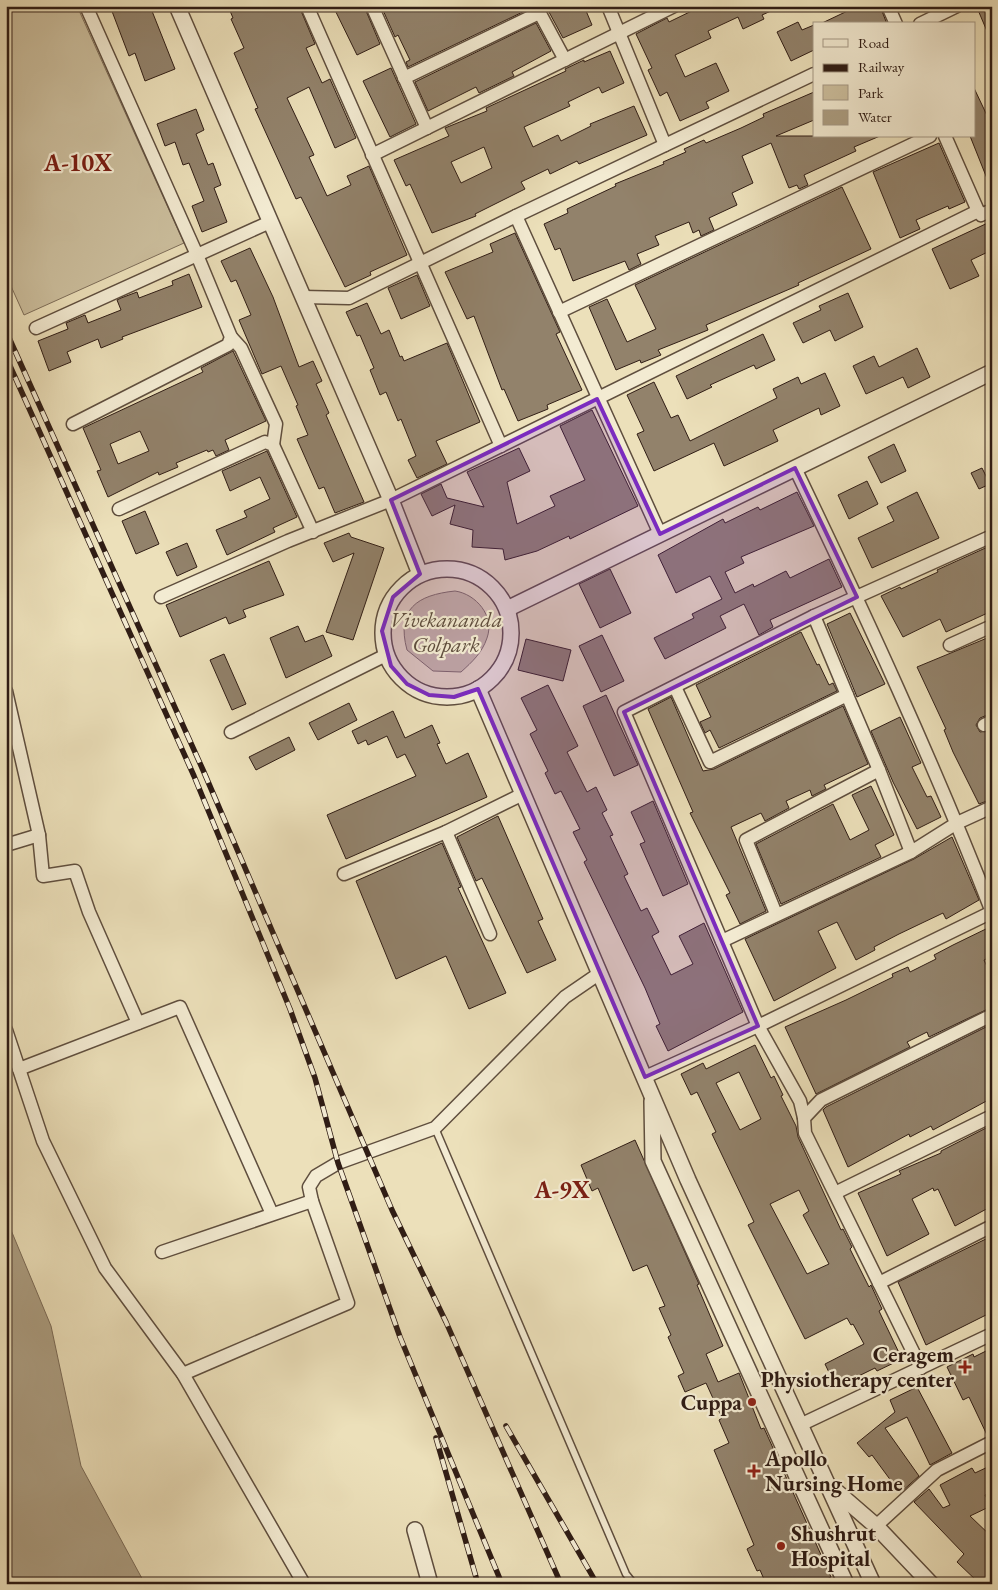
<svg xmlns="http://www.w3.org/2000/svg" width="998" height="1590" viewBox="0 0 998 1590" font-family="'EB Garamond',serif">
<rect width="100%" height="100%" fill="#ece0ba"/>
<filter id="stains"><feTurbulence type="fractalNoise" baseFrequency=".004" numOctaves="4"/><feColorMatrix values="0 0 0 0 .2 0 0 0 0 .09 0 0 0 0 .02 0 0 0 .5 -.17"/></filter>
<radialGradient id="worn" r=".72"><stop offset=".6" stop-color="#630" stop-opacity="0"/><stop offset="1" stop-color="#630" stop-opacity=".3"/></radialGradient>
<g fill="#ccbf9e" stroke="#7e6e5a">
<polygon points="6,6 77,6 184,243 24,315 6,275"/>
<path d="M455 591C476 594 495 616 487 638 482 653 472 662 461 672L433 671 407 650C396 609 417 595 455 591Z"/>
</g>
<polygon fill="#ac9e82" stroke="#7a6a56" points="6,1218 51,1326 81,1466 145,1584 6,1584"/>
<g fill="#92826b" stroke="#301d15" fill-rule="evenodd">
<polygon points="110,6 150,6 175,69 145,81 135,53 129,56"/>
<polygon points="228,6 299,6 315,44 306,48 322,83 330,79 356,138 335,148 309,87 287,98 314,155 309,157 327,196 351,185 347,176 369,166 407,255 370,272 371,275 345,287 301,197 296,199 255,109 258,108 234,53 244,48 231,19 233,18"/>
<polygon points="333,6 364,6 380,44 357,55"/>
<polygon points="386,6 528,6 529,9 408,67 406,62 410,60 398,35 395,37 382,8"/>
<polygon points="562,6 584,6 592,25 563,38 549,12"/>
<polygon points="702,6 782,6 762,15 764,19 743,29 738,17 708,31 711,38 675,55 685,77 716,63 729,91 706,102 709,108 680,121 667,92 660,96 648,70 652,68 636,34 667,18 669,22"/>
<polygon points="858,6 880,6 887,24 820,24"/>
<polygon points="986,6 992,6 992,43 978,10"/>
<polygon points="798,22 802,30 814,25 814,50 791,61 777,32"/>
<polygon points="536,23 551,51 512,72 514,76 479,93 476,87 428,111 415,82"/>
<path d="M610 51 624 83 602 93 599 87 568 102 570 106 524 127 533 147 558 135 561 141 591 126 590 124 634 106 647 135 579 164 577 161 550 174 548 169 521 182 525 189 475 214 476 216 432 233 410 184 406 186 394 160 449 136 445 128 487 111 486 108 566 71 565 69 584 60V62ZM484 147 492 168 461 183 451 162Z"/>
<polygon points="391,68 416,124 390,137 363,81"/>
<polygon points="974,88 992,126 992,191 970,136 974,136"/>
<polygon points="814,92 814,120 776,136 880,136 854,147 856,151 804,175 808,185 799,189 797,185 789,188 771,143 742,156 753,183 732,193 737,205 709,218 714,230 701,236 699,230 693,233 689,222 655,236 659,245 637,254 641,264 629,270 625,261 573,281 560,248 555,250 544,224 568,213 567,209 616,186 615,184 664,164 663,162 686,152 684,149 704,140 706,143 741,128 764,117 763,114"/>
<polygon points="196,109 204,130 196,134 208,165 213,163 221,185 214,188 227,222 202,232 192,206 204,201 189,163 183,165 175,142 165,146 157,124"/>
<polygon points="939,143 965,202 949,209 948,206 916,220 920,229 900,238 873,172"/>
<polygon points="842,187 871,249 798,283 799,285 706,325 708,330 658,350 661,355 641,363 640,360 616,370 589,307 607,299 627,342 656,329 635,285"/>
<polygon points="992,221 992,250 971,260 979,276 950,289 932,249"/>
<polygon points="515,233 560,332 556,334 582,390 547,405 548,409 518,421 504,389 502,390 474,316 467,319 445,272 493,252 490,244"/>
<polygon points="250,248 273,297 299,367 313,361 322,381 316,384 329,413 326,415 364,502 335,513 324,487 319,489 297,439 308,435 296,406 298,405 281,366 262,374 239,320 251,315 236,280 231,282 221,261"/>
<polygon points="189,274 202,307 122,337 123,339 101,348 98,339 67,352 71,362 49,371 38,341 68,329 66,323 85,315 88,323 121,310 117,300 121,298 137,292 139,298 173,285 172,281"/>
<polygon points="417,275 430,306 401,319 388,288"/>
<polygon points="848,293 863,327 835,341 830,330 803,343 793,323 821,310 819,306"/>
<polygon points="367,303 381,334 389,330 400,357 402,356 404,361 447,343 480,422 436,441 447,464 417,478 408,460 416,456 401,419 398,421 386,392 380,395 370,370 374,368 360,335 357,336 346,312"/>
<polygon points="763,334 775,360 756,369 754,365 710,385 712,387 687,399 676,376"/>
<polygon points="917,348 930,377 908,388 903,377 866,394 853,366 874,356 879,367"/>
<path d="M233 351 266 421 225 440 229 450 216 456 213 450 208 452 207 450 176 463 178 467 159 475 158 472 108 497 97 471 101 470 83 428 203 372 201 368ZM140 431 149 451 118 464 110 444Z"/>
<polygon points="825,373 840,406 821,415 819,408 773,430 778,441 724,466 714,443 654,471 637,434 644,431 627,395 654,382 671,418 678,415 690,441 777,398 773,389 798,377 801,384"/>
<polygon points="592,410 638,506 570,539 569,536 537,551 505,560 503,549 472,547 473,530 450,524 455,505 432,516 421,494 441,484 447,498 484,507 467,472 519,448 530,471 507,482 517,524 555,506 550,496 585,480 560,426"/>
<polygon points="894,444 906,471 881,483 868,457"/>
<polygon points="267,451 297,517 273,528 275,532 227,555 216,530 247,517 244,511 270,499 260,477 230,491 222,471"/>
<polygon points="982,468 990,484 979,489 971,473"/>
<polygon points="867,481 878,504 849,519 838,495"/>
<polygon points="797,492 814,526 741,557 744,563 725,572 735,593 753,584 754,587 786,571 790,578 829,559 842,587 770,620 773,627 759,635 744,604 720,616 726,628 665,659 654,638 694,618 692,614 722,599 710,576 676,593 658,555 723,519 725,523 758,507 760,510"/>
<polygon points="917,492 939,538 872,568 858,538 894,521 887,507"/>
<polygon points="145,511 159,544 136,554 122,521"/>
<polygon points="349,533 351,537 384,548 353,640 326,632 354,553 333,562 324,543"/>
<polygon points="187,543 197,567 177,576 166,552"/>
<polygon points="992,545 992,611 946,632 940,619 903,637 881,596 900,587 901,589 938,572 937,570"/>
<polygon points="269,561 284,595 243,610 246,617 229,624 226,617 180,637 166,605"/>
<polygon points="610,569 631,613 600,628 579,584"/>
<polygon points="850,613 885,684 857,697 827,624"/>
<polygon points="298,626 305,642 323,635 332,656 286,678 270,638"/>
<polygon points="801,632 817,665 819,664 829,685 833,683 837,691 719,748 710,730 705,733 700,722 711,717 696,685"/>
<polygon points="602,635 624,681 601,692 579,646"/>
<polygon points="992,636 992,713 980,718 976,725 980,732 992,730 992,799 979,804 953,752 944,730 946,729 917,667"/>
<polygon points="526,639 571,650 563,681 518,670"/>
<polygon points="224,654 246,704 232,710 210,660"/>
<polygon points="548,685 578,746 567,752 587,792 596,787 607,810 602,813 613,835 610,836 628,874 624,876 641,911 647,908 659,932 652,936 671,975 693,964 679,936 704,923 743,1012 668,1051 656,1026 660,1024 645,988 584,862 587,860 573,832 580,829 561,791 555,794 545,773 548,771 530,734 537,730 521,698"/>
<polygon points="606,695 638,765 614,776 583,706"/>
<polygon points="671,697 703,771 714,769 843,706 868,764 824,785 826,789 812,796 810,790 786,801 789,808 765,821 761,813 731,827 766,911 740,924 726,895 730,893 690,813 693,812 648,709"/>
<polygon points="349,703 357,720 318,740 309,723"/>
<polygon points="393,711 405,738 432,725 440,743 437,744 446,764 468,753 487,797 346,859 327,815 416,776 405,754 397,758 387,736 368,745 366,740 358,744 352,731"/>
<polygon points="900,717 921,763 912,767 927,797 931,796 941,817 917,829 893,782 871,731"/>
<polygon points="289,737 295,750 256,770 249,757"/>
<polygon points="871,786 894,835 875,845 881,857 781,904 756,844 833,804 850,840 869,830 852,795"/>
<polygon points="653,801 688,884 663,896 640,844 645,842 631,812"/>
<polygon points="498,816 543,919 538,921 556,960 527,973 482,878 476,881 457,837"/>
<polygon points="952,837 979,900 946,919 943,913 899,934 874,947 875,950 856,960 837,922 818,931 836,968 774,1001 745,939 914,859"/>
<polygon points="442,843 461,887 458,888 506,993 469,1009 446,956 396,979 356,881"/>
<polygon points="992,926 992,956 984,960 992,977 992,1007 929,1037 927,1032 907,1042 910,1047 816,1094 785,1027 846,1000 893,977 892,974 908,967 910,972 936,959 934,955 953,945"/>
<polygon points="992,1024 992,1098 933,1130 931,1126 910,1137 909,1134 848,1167 823,1110 826,1107"/>
<path d="M755 1045 771 1078 774 1076 783 1095 781 1096 796 1126 798 1137 841 1230 843 1229 852 1247 850 1249 869 1287 871 1285 882 1309 879 1311 902 1359 877 1371 875 1368 836 1387 825 1364 864 1344 853 1324 851 1325 847 1318 805 1339 748 1225 754 1222 712 1134 716 1132 697 1092 691 1095 681 1074 703 1063 706 1069ZM739 1072 761 1119 740 1130 716 1083ZM799 1190 809 1211 803 1215 829 1264 807 1274 770 1204Z"/>
<polygon points="992,1125 992,1206 955,1226 938,1189 934,1191 933,1188 912,1199 929,1234 887,1256 858,1193 901,1174 899,1171 941,1153 941,1151"/>
<polygon points="635,1140 699,1284 697,1285 723,1346 706,1354 718,1382 739,1373 761,1429 764,1428 831,1577 817,1584 766,1584 760,1570 757,1571 747,1549 754,1545 714,1450 729,1443 719,1420 722,1418 706,1383 685,1392 678,1376 684,1373 668,1337 671,1335 659,1308 665,1306 647,1265 633,1271 598,1188 592,1191 581,1165"/>
<polygon points="992,1236 992,1312 926,1345 898,1282"/>
<polygon points="992,1348 992,1434 987,1435 969,1397 963,1400 947,1367 973,1354 974,1357"/>
<polygon points="917,1387 952,1453 930,1465 907,1417 885,1428 919,1476 900,1493 872,1455 869,1457 857,1443 895,1412 890,1400"/>
<polygon points="992,1465 992,1492 985,1495 991,1506 970,1516 992,1537 992,1572 980,1584 957,1562 964,1554 914,1502 929,1489 943,1508 950,1505 940,1485 972,1468 975,1473"/>
</g>
<g fill="none" stroke-linecap="round" stroke-linejoin="round">
<g stroke="#5f4e3e" stroke-width="9">
<polyline id="service" points="435,1128 626,1574 634,1584"/>
</g>
<g stroke="#5f4e3e" stroke-width="15">
<g id="minor">
<polyline points="307,6 501,446"/>
<polyline points="372,6 427,128"/>
<polyline points="536,6 565,60"/>
<polyline points="608,6 665,145"/>
<polyline points="888,6 896,24"/>
<polyline points="920,24 957,6"/>
<polyline points="404,78 539,13"/>
<polyline points="945,136 978,211"/>
<polyline points="372,155 674,6"/>
<polyline points="516,216 814,74"/>
<polyline points="303,297 349,298 516,216 660,534"/>
<polyline points="559,312 930,136"/>
<polyline points="36,328 270,222"/>
<polyline points="231,337 241,348 276,424 273,445"/>
<polyline points="73,424 228,345 231,337 197,255 86,6"/>
<path d="M795 468C865 614 933 761 992 912"/>
<polyline points="119,509 265,442 273,445 313,532"/>
<polyline points="161,597 288,541 391,500 978,211 981,215 992,210"/>
<polyline points="950,645 992,626"/>
<polyline points="675,687 710,762 847,695 814,616"/>
<polyline points="6,691 39,835 43,876 75,871 89,912 138,1023"/>
<polyline points="847,695 879,770"/>
<polyline points="984,725 992,721"/>
<polyline points="231,732 386,655"/>
<polyline points="446,832 490,934"/>
<polyline points="6,845 39,835"/>
<polyline points="344,874 446,832 523,794"/>
<polyline points="776,914 746,840 879,770 911,852"/>
<polyline points="722,941 911,852 957,823 992,807"/>
<polyline points="6,1030 43,1141 105,1268 183,1374 304,1584"/>
<polyline points="19,1069 180,1007 272,1214"/>
<polyline points="645,1077 758,1026 992,912"/>
<polyline points="804,1118 800,1101 758,1026 624,712 814,616 992,536"/>
<polyline points="835,1193 992,1116"/>
<polyline points="162,1252 312,1201"/>
<polyline points="879,1283 992,1226"/>
<polyline points="921,1368 805,1133 804,1118 821,1100 992,1015"/>
<polyline points="183,1374 348,1303 312,1201 309,1187 316,1176 338,1163 435,1128 565,997 600,973"/>
<polyline points="800,1425 992,1334"/>
<polyline points="876,1526 937,1470 992,1442"/>
</g>
</g>
<g stroke="#5f4e3e" stroke-width="18">
<g id="tertiary">
<polyline points="177,6 391,500 420,574"/>
<circle cx="447" cy="633" r="64"/>
<polyline points="507,609 992,372"/>
<polyline points="478,689 688,1180 873,1584"/>
<polyline points="652,1101 653,1161 846,1584"/>
<polyline points="831,1487 876,1526 931,1584"/>
<polyline points="415,1530 430,1584"/>
</g>
</g>
<use href="#service" stroke="#f3ebd2" stroke-width="6"/>
<use href="#minor" stroke="#f3ebd2" stroke-width="12"/>
<use href="#tertiary" stroke="#f3ebd2" stroke-width="15"/>
<g stroke="#301d15" stroke-width="5.5">
<g id="rail">
<polyline points="6,331 203,770 392,1210 446,1322 561,1584"/>
<polyline points="6,357 194,776 290,1009 315,1078 338,1163 400,1337 502,1584"/>
<polyline points="506,1426 597,1584"/>
<polyline points="436,1438 478,1584"/>
</g>
</g>
<use href="#rail" stroke="#f3ebd2" stroke-width="4" stroke-dasharray="11" stroke-linecap="butt"/>
</g>
<path fill="#7b2cbf" fill-opacity="0.2" stroke="#7b2cbf" stroke-width="4" stroke-linejoin="round" d="M597 399 660 534 795 468 857 597 624 712 758 1026 645 1077 478 689 454 697 429 695 407 684 391 666 382 631 393 597 420 574 391 500Z"/>
<g fill="#8f2418" stroke="#f3ebd2" stroke-width="2">
<path d="M962.5 1359.5h5v5h5v5h-5v5h-5v-5h-5v-5h5z"/>
<circle cx="752" cy="1402" r="5"/>
<path d="M751.5 1463.5h5v5h5v5h-5v5h-5v-5h-5v-5h5z"/>
<circle cx="781" cy="1546" r="5"/>
</g>
<g text-anchor="middle" dominant-baseline="central" stroke-width="4.5" stroke-linejoin="round" paint-order="stroke">
<g font-size="22" font-style="italic" fill="#5f4e3e" stroke="#f3ebd2">
<text x="446" y="619">Vivekananda<tspan x="446" dy="25">Golpark</tspan></text>
</g>
<g font-size="22" font-weight="bold" fill="#301d15" stroke="#f3ebd2" text-anchor="end">
<text x="954" y="1354">Ceragem<tspan x="954" dy="25">Physiotherapy center</tspan></text>
<text x="742" y="1402">Cuppa</text>
<text x="765" y="1458" text-anchor="start">Apollo<tspan x="765" dy="25">Nursing Home</tspan></text>
<text x="791" y="1533" text-anchor="start">Shushrut<tspan x="791" dy="25">Hospital</tspan></text>
</g>
<g font-size="24" font-weight="bold" fill="#7a1f14" stroke="#f3ebd2">
<text x="78" y="162">A-10X</text>
<text x="562" y="1189">A-9X</text>
</g>
</g>
<rect width="998" height="1590" fill="none" stroke="#ece0ba" stroke-width="25"/>
<rect x="8" y="8" width="983" height="1575" fill="none" stroke="#301d15" stroke-width="2.5"/>
<rect x="12" y="12" width="973" height="1565" fill="none" stroke="#301d15"/>
<rect x="813" y="22" width="162" height="115" fill="#f3ebd2" stroke="#a59986"/>
<rect x="823" y="39" width="25" height="8" fill="#f3ebd2" stroke="#a59986"/>
<text x="858" y="48" font-size="15" fill="#301d15">Road</text>
<rect x="823" y="64" width="25" height="8" fill="#301d15" stroke="#a59986"/>
<text x="858" y="72" font-size="15" fill="#301d15">Railway</text>
<rect x="823" y="85" width="25" height="15" fill="#ccbf9e" stroke="#a59986"/>
<text x="858" y="98" font-size="15" fill="#301d15">Park</text>
<rect x="823" y="110" width="25" height="15" fill="#ac9e82" stroke="#a59986"/>
<text x="858" y="122" font-size="15" fill="#301d15">Water</text>
<rect width="100%" height="100%" filter="url(#stains)"/>
<rect width="100%" height="100%" fill="url(#worn)"/>
</svg>
